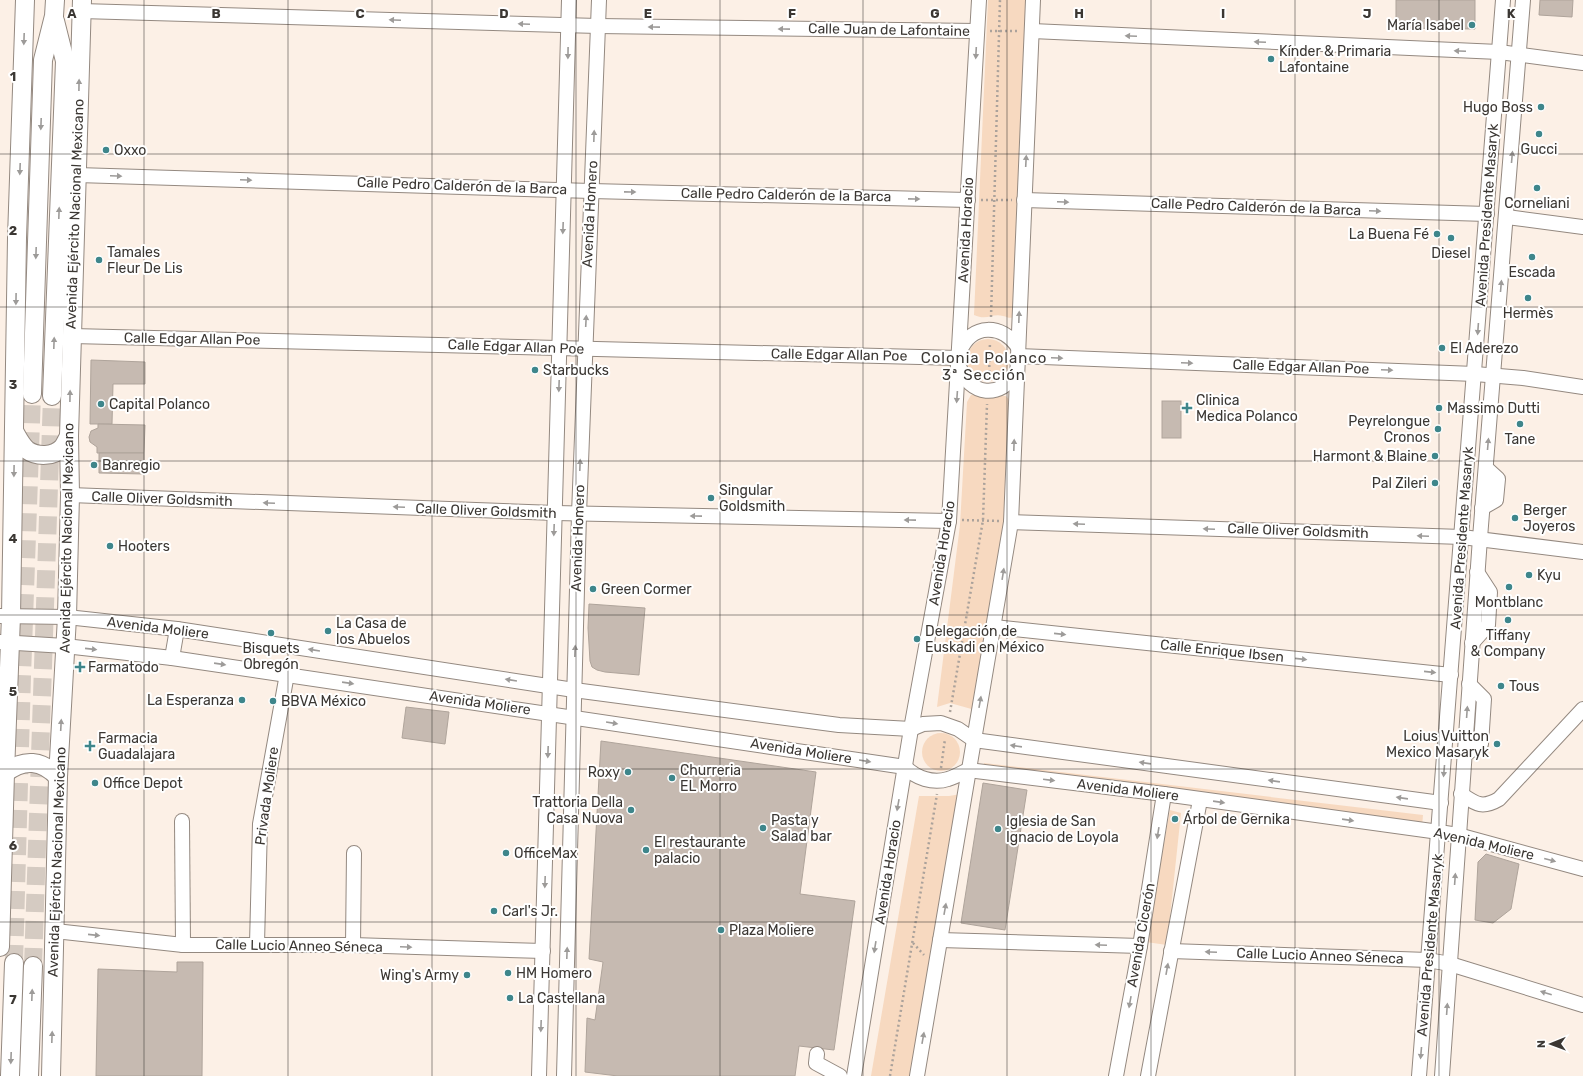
<svg xmlns="http://www.w3.org/2000/svg" width="1583" height="1076" viewBox="0 0 1583 1076" font-family="Rubik,sans-serif">
<rect width="100%" height="100%" fill="#fcf0e6"/>
<g fill="#f7d9c0">
<path d="M988 0H1031L1015 317C1009 319 1008 317 1003 316 992 313 987 321 974 315Z"/>
<circle cx="988" cy="360" r="21"/>
<polygon points="978,394 986,396 1006,396 1010,401 1007,516 975,710 950,703 937,707 960,525 967,402 971,395"/>
<circle cx="941" cy="752" r="19"/>
<polygon points="984,763 1423,815 1422,827 983,774"/>
<polygon points="961,794 912,1076 871,1076 919,796 949,796"/>
<polygon points="1170,810 1181,813 1167,945 1146,942"/>
</g>
<g fill="#c6bab1" stroke="#afa49b">
<polygon points="1396,0 1475,0 1475,29 1396,28"/>
<polygon points="1540,0 1573,0 1572,17 1539,15"/>
<polygon points="91,360 145,362 145,384 113,384 112,424 90,424"/>
<rect x="1162" y="401" width="19" height="37"/>
<polygon points="98,424 145,425 144,453 97,453 97,447 90,442 89,437 91,431 98,428"/>
<polygon points="99,453 144,453 144,474 99,473"/>
<polygon points="589,604 645,608 639,675 605,672 597,670 592,667 590,661 588,628"/>
<polygon points="406,707 449,712 445,744 402,738"/>
<polygon points="601,741 816,772 800,894 855,901 834,1050 799,1046 795,1076 618,1076 585,1072 587,1018 595,1020 603,962 589,959"/>
<polygon points="983,783 1027,790 1005,930 961,923"/>
<polygon points="1486,854 1519,864 1511,909 1493,923 1475,920 1478,862"/>
<polygon points="177,962 203,962 202,1076 96,1076 98,969 177,972"/>
</g>
<g fill="none" stroke-linecap="round" stroke-linejoin="round">
<g stroke="#d5cbc2" stroke-width="18" stroke-dasharray="18 9" stroke-linecap="butt">
<polyline points="14,963 22,676 32,394"/>
<polyline points="33,966 52,396"/>
</g>
<g stroke="#948980" stroke-width="16">
<g id="minor">
<polyline points="81,11 598,26 977,31"/>
<polyline points="1032,31 1499,52 1583,63"/>
<polyline points="77,175 591,191 968,200"/>
<polyline points="1024,200 1487,214"/>
<polyline points="1507,217 1583,227"/>
<polyline points="72,336 959,358"/>
<path d="M960 351C972 323 1002 324 1018 347"/>
<polyline points="1018,356 1475,374 1523,378 1583,387"/>
<path d="M959 366C970 397 1001 399 1017 372"/>
<polyline points="70,495 555,513 949,521"/>
<polyline points="1482,508 1496,500 1498,479 1486,468"/>
<polyline points="1011,522 1462,537 1583,552"/>
<polyline points="0,616 67,617 177,629 574,690 839,725 911,729 923,724 941,723 958,729 974,740 1441,803"/>
<polyline points="994,627 1451,675"/>
<path d="M0 642 65 646 172 658 905 767C916 778 933 784 948 779 955 777 962 773 968 770L1164 794 1439 832 1458 835 1583 869"/>
<polyline points="1472,643 1488,625 1490,592 1477,572"/>
<polyline points="172,658 177,629"/>
<polyline points="1464,755 1481,744 1484,699 1469,684"/>
<path d="M1461 794C1476 804 1482 809 1499 799L1583 709"/>
<polyline points="182,821 183,945"/>
<polyline points="55,931 183,945 353,945 543,951"/>
<polyline points="940,940 1140,946"/>
<polyline points="257,944 260,824 287,674"/>
<polyline points="353,945 354,853"/>
<polyline points="1171,951 1428,960 1450,964 1583,1005"/>
<polyline points="817,1054 816,1063 840,1076"/>
<polyline points="539,1076 569,0"/>
<polyline points="564,1076 579,514 599,0"/>
<polyline points="854,1076 911,729 949,521 979,0"/>
<polyline points="917,1076 1011,522 1033,0"/>
<polyline points="1116,1076 1140,946 1164,794"/>
<polyline points="1148,1076 1200,800"/>
<polyline points="1419,1076 1503,0"/>
<polyline points="1442,1076 1480,538 1523,0"/>
</g>
</g>
<g stroke="#948980" stroke-width="20">
<g id="major">
<polyline points="32,394 43,60 54,16 55,0"/>
<polyline points="52,396 65,61 55,21"/>
<path d="M14 431C18 438 21 445 27 450 37 457 54 457 63 447 65 444 67 440 69 436"/>
<path d="M5 773C24 758 42 760 58 777"/>
<polyline points="0,947 5,773 11,616 17,238 25,0"/>
<polyline points="10,1076 14,963"/>
<polyline points="29,1076 33,966"/>
<polyline points="51,1076 58,777 67,617 70,495 69,436 82,0"/>
</g>
</g>
<g stroke="#aba29b" stroke-width="2.5" stroke-dasharray="2 3" stroke-linecap="butt">
<polyline points="990,31 1019,31"/>
<polyline points="981,200 1012,200"/>
<polyline points="991,317 1000,0"/>
<polyline points="989,377 990,342"/>
<polyline points="962,520 999,521"/>
<polyline points="950,712 983,520 987,404"/>
<polyline points="941,768 945,739"/>
<polyline points="913,943 924,955"/>
<polyline points="890,1076 937,794"/>
</g>
<use href="#minor" stroke="#fff" stroke-width="14"/>
<use href="#major" stroke="#fff" stroke-width="18"/>
</g>
<defs><path id="oneway-solid" d="M-6-.8H1V-3.2L6.5 0L1 3.2V.8H-6Z"/></defs>
<g fill="#9d9b99">
<use href="#oneway-solid" transform="translate(395 20) rotate(-178)"/>
<use href="#oneway-solid" transform="translate(524 24) rotate(-178)"/>
<use href="#oneway-solid" transform="translate(654 27) rotate(-179)"/>
<use href="#oneway-solid" transform="translate(784 29) rotate(-179)"/>
<use href="#oneway-solid" transform="translate(1131 36) rotate(-177)"/>
<use href="#oneway-solid" transform="translate(24 39) rotate(92)"/>
<use href="#oneway-solid" transform="translate(1260 42) rotate(-177)"/>
<use href="#oneway-solid" transform="translate(1460 51) rotate(-177)"/>
<use href="#oneway-solid" transform="translate(568 53) rotate(91)"/>
<use href="#oneway-solid" transform="translate(976 53) rotate(93)"/>
<use href="#oneway-solid" transform="translate(79 85) rotate(-89)"/>
<use href="#oneway-solid" transform="translate(41 124) rotate(92)"/>
<use href="#oneway-solid" transform="translate(594 136) rotate(-88)"/>
<use href="#oneway-solid" transform="translate(1512 157) rotate(-85)"/>
<use href="#oneway-solid" transform="translate(1026 161) rotate(-87)"/>
<use href="#oneway-solid" transform="translate(20 169) rotate(92)"/>
<use href="#oneway-solid" transform="translate(116 176) rotate(2)"/>
<use href="#oneway-solid" transform="translate(246 180) rotate(2)"/>
<use href="#oneway-solid" transform="translate(630 192) rotate(1)"/>
<use href="#oneway-solid" transform="translate(914 199) rotate(1)"/>
<use href="#oneway-solid" transform="translate(1063 202) rotate(2)"/>
<use href="#oneway-solid" transform="translate(1375 211) rotate(2)"/>
<use href="#oneway-solid" transform="translate(59 213) rotate(-88)"/>
<use href="#oneway-solid" transform="translate(563 228) rotate(92)"/>
<use href="#oneway-solid" transform="translate(36 253) rotate(92)"/>
<use href="#oneway-solid" transform="translate(1501 286) rotate(-85)"/>
<use href="#oneway-solid" transform="translate(16 299) rotate(91)"/>
<use href="#oneway-solid" transform="translate(1019 317) rotate(-88)"/>
<use href="#oneway-solid" transform="translate(586 321) rotate(-87)"/>
<use href="#oneway-solid" transform="translate(1478 329) rotate(94)"/>
<use href="#oneway-solid" transform="translate(54 343) rotate(-88)"/>
<use href="#oneway-solid" transform="translate(1057 358) rotate(2)"/>
<use href="#oneway-solid" transform="translate(1187 363) rotate(2)"/>
<use href="#oneway-solid" transform="translate(1387 370) rotate(2)"/>
<use href="#oneway-solid" transform="translate(559 386) rotate(92)"/>
<use href="#oneway-solid" transform="translate(70 396) rotate(-89)"/>
<use href="#oneway-solid" transform="translate(957 397) rotate(94)"/>
<use href="#oneway-solid" transform="translate(1488 444) rotate(-85)"/>
<use href="#oneway-solid" transform="translate(1014 445) rotate(-88)"/>
<use href="#oneway-solid" transform="translate(580 465) rotate(-88)"/>
<use href="#oneway-solid" transform="translate(14 471) rotate(91)"/>
<use href="#oneway-solid" transform="translate(269 503) rotate(-178)"/>
<use href="#oneway-solid" transform="translate(399 507) rotate(-178)"/>
<use href="#oneway-solid" transform="translate(696 516) rotate(-179)"/>
<use href="#oneway-solid" transform="translate(910 520) rotate(-179)"/>
<use href="#oneway-solid" transform="translate(1079 524) rotate(-178)"/>
<use href="#oneway-solid" transform="translate(1209 529) rotate(-178)"/>
<use href="#oneway-solid" transform="translate(554 530) rotate(92)"/>
<use href="#oneway-solid" transform="translate(1423 536) rotate(-178)"/>
<use href="#oneway-solid" transform="translate(1003 574) rotate(-81)"/>
<use href="#oneway-solid" transform="translate(1060 634) rotate(6)"/>
<use href="#oneway-solid" transform="translate(91 649) rotate(6)"/>
<use href="#oneway-solid" transform="translate(314 650) rotate(-171)"/>
<use href="#oneway-solid" transform="translate(575 651) rotate(-88)"/>
<use href="#oneway-solid" transform="translate(1301 659) rotate(6)"/>
<use href="#oneway-solid" transform="translate(220 664) rotate(8)"/>
<use href="#oneway-solid" transform="translate(1430 672) rotate(6)"/>
<use href="#oneway-solid" transform="translate(511 680) rotate(-171)"/>
<use href="#oneway-solid" transform="translate(348 683) rotate(8)"/>
<use href="#oneway-solid" transform="translate(980 702) rotate(-80)"/>
<use href="#oneway-solid" transform="translate(1467 712) rotate(-86)"/>
<use href="#oneway-solid" transform="translate(612 723) rotate(9)"/>
<use href="#oneway-solid" transform="translate(61 725) rotate(-87)"/>
<use href="#oneway-solid" transform="translate(1016 746) rotate(-172)"/>
<use href="#oneway-solid" transform="translate(548 752) rotate(92)"/>
<use href="#oneway-solid" transform="translate(865 761) rotate(9)"/>
<use href="#oneway-solid" transform="translate(1145 763) rotate(-172)"/>
<use href="#oneway-solid" transform="translate(1444 771) rotate(95)"/>
<use href="#oneway-solid" transform="translate(1049 780) rotate(7)"/>
<use href="#oneway-solid" transform="translate(1274 781) rotate(-172)"/>
<use href="#oneway-solid" transform="translate(1402 798) rotate(-172)"/>
<use href="#oneway-solid" transform="translate(1219 802) rotate(8)"/>
<use href="#oneway-solid" transform="translate(898 805) rotate(100)"/>
<use href="#oneway-solid" transform="translate(1348 820) rotate(8)"/>
<use href="#oneway-solid" transform="translate(1158 833) rotate(99)"/>
<use href="#oneway-solid" transform="translate(1550 860) rotate(15)"/>
<use href="#oneway-solid" transform="translate(1455 879) rotate(-86)"/>
<use href="#oneway-solid" transform="translate(545 882) rotate(92)"/>
<use href="#oneway-solid" transform="translate(945 909) rotate(-80)"/>
<use href="#oneway-solid" transform="translate(94 935) rotate(6)"/>
<use href="#oneway-solid" transform="translate(1101 945) rotate(-178)"/>
<use href="#oneway-solid" transform="translate(406 947) rotate(2)"/>
<use href="#oneway-solid" transform="translate(875 947) rotate(99)"/>
<use href="#oneway-solid" transform="translate(1211 952) rotate(-178)"/>
<use href="#oneway-solid" transform="translate(567 953) rotate(-88)"/>
<use href="#oneway-solid" transform="translate(1167 969) rotate(-80)"/>
<use href="#oneway-solid" transform="translate(1546 993) rotate(-163)"/>
<use href="#oneway-solid" transform="translate(32 995) rotate(-88)"/>
<use href="#oneway-solid" transform="translate(1130 1002) rotate(100)"/>
<use href="#oneway-solid" transform="translate(1447 1009) rotate(-86)"/>
<use href="#oneway-solid" transform="translate(541 1026) rotate(92)"/>
<use href="#oneway-solid" transform="translate(52 1037) rotate(-88)"/>
<use href="#oneway-solid" transform="translate(923 1038) rotate(-80)"/>
<use href="#oneway-solid" transform="translate(1421 1053) rotate(95)"/>
<use href="#oneway-solid" transform="translate(11 1058) rotate(92)"/>
</g>
<path fill="none" stroke="#3b3733" stroke-width="1" stroke-opacity="0.55" d="M144 0V1076M288 0V1076M432 0V1076M576 0V1076M720 0V1076M863 0V1076M1007 0V1076M1151 0V1076M1295 0V1076M1439 0V1076M0 154H1583M0 307H1583M0 461H1583M0 615H1583M0 769H1583M0 922H1583"/>
<g fill="#3e868b" stroke="#fff" stroke-width="1.5">
<circle cx="1472" cy="25" r="4"/>
<circle cx="1271" cy="59" r="4"/>
<circle cx="1541" cy="107" r="4"/>
<circle cx="1539" cy="134" r="4"/>
<circle cx="106" cy="150" r="4"/>
<circle cx="1537" cy="188" r="4"/>
<circle cx="1437" cy="234" r="4"/>
<circle cx="1451" cy="238" r="4"/>
<circle cx="1532" cy="257" r="4"/>
<circle cx="99" cy="260" r="4"/>
<circle cx="1528" cy="298" r="4"/>
<circle cx="1442" cy="348" r="4"/>
<circle cx="535" cy="370" r="4"/>
<circle cx="101" cy="404" r="4"/>
<path d="M1185 402h4v4h4v4h-4v4h-4v-4h-4v-4h4z"/>
<circle cx="1439" cy="408" r="4"/>
<circle cx="1520" cy="424" r="4"/>
<circle cx="1438" cy="429" r="4"/>
<circle cx="1435" cy="456" r="4"/>
<circle cx="94" cy="465" r="4"/>
<circle cx="1435" cy="483" r="4"/>
<circle cx="711" cy="498" r="4"/>
<circle cx="1515" cy="518" r="4"/>
<circle cx="110" cy="546" r="4"/>
<circle cx="1529" cy="575" r="4"/>
<circle cx="1509" cy="587" r="4"/>
<circle cx="593" cy="589" r="4"/>
<circle cx="1508" cy="620" r="4"/>
<circle cx="328" cy="631" r="4"/>
<circle cx="271" cy="633" r="4"/>
<circle cx="917" cy="639" r="4"/>
<path d="M78 661h4v4h4v4h-4v4h-4v-4h-4v-4h4z"/>
<circle cx="1501" cy="686" r="4"/>
<circle cx="242" cy="700" r="4"/>
<circle cx="273" cy="701" r="4"/>
<circle cx="1497" cy="744" r="4"/>
<path d="M88 740h4v4h4v4h-4v4h-4v-4h-4v-4h4z"/>
<circle cx="628" cy="772" r="4"/>
<circle cx="672" cy="778" r="4"/>
<circle cx="95" cy="783" r="4"/>
<circle cx="631" cy="810" r="4"/>
<circle cx="1175" cy="819" r="4"/>
<circle cx="763" cy="828" r="4"/>
<circle cx="998" cy="829" r="4"/>
<circle cx="646" cy="850" r="4"/>
<circle cx="506" cy="853" r="4"/>
<circle cx="494" cy="911" r="4"/>
<circle cx="721" cy="930" r="4"/>
<circle cx="508" cy="973" r="4"/>
<circle cx="467" cy="975" r="4"/>
<circle cx="510" cy="998" r="4"/>
</g>
<g text-anchor="middle" dominant-baseline="central" stroke-width="4" stroke-linejoin="round" paint-order="stroke">
<g font-size="14" fill="#3b3733" stroke="#fff" text-anchor="start">
<text x="1464" y="25" text-anchor="end">María Isabel</text>
<text x="1279" y="51">Kínder &amp; Primaria<tspan x="1279" dy="16">Lafontaine</tspan></text>
<text x="1533" y="107" text-anchor="end">Hugo Boss</text>
<text x="1539" y="149" text-anchor="middle">Gucci</text>
<text x="114" y="150">Oxxo</text>
<text x="1537" y="203" text-anchor="middle">Corneliani</text>
<text x="1429" y="234" text-anchor="end">La Buena Fé</text>
<text x="107" y="252">Tamales<tspan x="107" dy="16">Fleur De Lis</tspan></text>
<text x="1451" y="253" text-anchor="middle">Diesel</text>
<text x="1532" y="272" text-anchor="middle">Escada</text>
<text x="1528" y="313" text-anchor="middle">Hermès</text>
<text x="1450" y="348">El Aderezo</text>
<text x="543" y="370">Starbucks</text>
<text x="1196" y="400">Clinica<tspan x="1196" dy="16">Medica Polanco</tspan></text>
<text x="109" y="404">Capital Polanco</text>
<text x="1447" y="408">Massimo Dutti</text>
<text x="1430" y="421" text-anchor="end">Peyrelongue<tspan x="1430" dy="16">Cronos</tspan></text>
<text x="1520" y="439" text-anchor="middle">Tane</text>
<text x="1427" y="456" text-anchor="end">Harmont &amp; Blaine</text>
<text x="102" y="465">Banregio</text>
<text x="1427" y="483" text-anchor="end">Pal Zileri</text>
<text x="719" y="490">Singular<tspan x="719" dy="16">Goldsmith</tspan></text>
<text x="1523" y="510">Berger<tspan x="1523" dy="16">Joyeros</tspan></text>
<text x="118" y="546">Hooters</text>
<text x="1537" y="575">Kyu</text>
<text x="601" y="589">Green Cormer</text>
<text x="1509" y="602" text-anchor="middle">Montblanc</text>
<text x="336" y="623">La Casa de<tspan x="336" dy="16">los Abuelos</tspan></text>
<text x="925" y="631">Delegación de<tspan x="925" dy="16">Euskadi en México</tspan></text>
<text x="1508" y="635" text-anchor="middle">Tiffany<tspan x="1508" dy="16">&amp; Company</tspan></text>
<text x="271" y="648" text-anchor="middle">Bisquets<tspan x="271" dy="16">Obregón</tspan></text>
<text x="88" y="667">Farmatodo</text>
<text x="1509" y="686">Tous</text>
<text x="234" y="700" text-anchor="end">La Esperanza</text>
<text x="281" y="701">BBVA México</text>
<text x="1489" y="736" text-anchor="end">Loius Vuitton<tspan x="1489" dy="16">Mexico Masaryk</tspan></text>
<text x="98" y="738">Farmacia<tspan x="98" dy="16">Guadalajara</tspan></text>
<text x="680" y="770">Churreria<tspan x="680" dy="16">EL Morro</tspan></text>
<text x="620" y="772" text-anchor="end">Roxy</text>
<text x="103" y="783">Office Depot</text>
<text x="623" y="802" text-anchor="end">Trattoria Della<tspan x="623" dy="16">Casa Nuova</tspan></text>
<text x="1183" y="819">Árbol de Gernika</text>
<text x="771" y="820">Pasta y<tspan x="771" dy="16">Salad bar</tspan></text>
<text x="1006" y="821">Iglesia de San<tspan x="1006" dy="16">Ignacio de Loyola</tspan></text>
<text x="654" y="842">El restaurante<tspan x="654" dy="16">palacio</tspan></text>
<text x="514" y="853">OfficeMax</text>
<text x="502" y="911">Carl's Jr.</text>
<text x="729" y="930">Plaza Moliere</text>
<text x="516" y="973">HM Homero</text>
<text x="459" y="975" text-anchor="end">Wing's Army</text>
<text x="518" y="998">La Castellana</text>
</g>
<g font-size="14" fill="#3b3733" stroke="#fff">
<text transform="translate(889 30) rotate(1)">Calle Juan de Lafontaine</text>
<text transform="translate(462 186) rotate(2)">Calle Pedro Calderón de la Barca</text>
<text transform="translate(786 195) rotate(1)">Calle Pedro Calderón de la Barca</text>
<text transform="translate(1256 207) rotate(2)">Calle Pedro Calderón de la Barca</text>
<text transform="translate(75 214) rotate(-88)">Avenida Ejército Nacional Mexicano</text>
<text transform="translate(590 214) rotate(-87)">Avenida Homero</text>
<text transform="translate(1487 215) rotate(-86)">Avenida Presidente Masaryk</text>
<text transform="translate(966 230) rotate(-87)">Avenida Horacio</text>
<text transform="translate(192 339) rotate(1)">Calle Edgar Allan Poe</text>
<text transform="translate(516 347) rotate(2)">Calle Edgar Allan Poe</text>
<text transform="translate(839 355) rotate(1)">Calle Edgar Allan Poe</text>
<text transform="translate(1301 367) rotate(2)">Calle Edgar Allan Poe</text>
<text transform="translate(162 499) rotate(2)">Calle Oliver Goldsmith</text>
<text transform="translate(486 511) rotate(2)">Calle Oliver Goldsmith</text>
<text transform="translate(1298 531) rotate(2)">Calle Oliver Goldsmith</text>
<text transform="translate(67 538) rotate(-89)">Avenida Ejército Nacional Mexicano</text>
<text transform="translate(578 538) rotate(-88)">Avenida Homero</text>
<text transform="translate(1462 538) rotate(-86)">Avenida Presidente Masaryk</text>
<text transform="translate(942 553) rotate(-81)">Avenida Horacio</text>
<text transform="translate(158 628) rotate(7)">Avenida Moliere</text>
<text transform="translate(1222 651) rotate(6)">Calle Enrique Ibsen</text>
<text transform="translate(480 703) rotate(8)">Avenida Moliere</text>
<text transform="translate(801 751) rotate(9)">Avenida Moliere</text>
<text transform="translate(1128 790) rotate(7)">Avenida Moliere</text>
<text transform="translate(267 796) rotate(-82)">Privada Moliere</text>
<text transform="translate(1484 844) rotate(13)">Avenida Moliere</text>
<text transform="translate(57 862) rotate(-88)">Avenida Ejército Nacional Mexicano</text>
<text transform="translate(888 872) rotate(-81)">Avenida Horacio</text>
<text transform="translate(1141 935) rotate(-80)">Avenida Cicerón</text>
<text transform="translate(1430 945) rotate(-85)">Avenida Presidente Masaryk</text>
<text transform="translate(299 946) rotate(1)">Calle Lucio Anneo Séneca</text>
<text transform="translate(1320 956) rotate(2)">Calle Lucio Anneo Séneca</text>
</g>
<g font-size="15" letter-spacing="1" fill="#3b3733" stroke="#fff">
<text x="984" y="358">Colonia Polanco<tspan x="984" dy="17">3ª Sección</tspan></text>
</g>
</g>
<g font-size="13" text-anchor="middle" font-weight="bold" fill="#3b3733" stroke="#fff" stroke-width="4" stroke-linejoin="round" paint-order="stroke">
<text x="72" y="18">A</text>
<text x="216" y="18">B</text>
<text x="360" y="18">C</text>
<text x="504" y="18">D</text>
<text x="648" y="18">E</text>
<text x="792" y="18">F</text>
<text x="935" y="18">G</text>
<text x="1079" y="18">H</text>
<text x="1223" y="18">I</text>
<text x="1367" y="18">J</text>
<text x="1511" y="18">K</text>
<text x="13" y="81">1</text>
<text x="13" y="235">2</text>
<text x="13" y="389">3</text>
<text x="13" y="543">4</text>
<text x="13" y="696">5</text>
<text x="13" y="850">6</text>
<text x="13" y="1004">7</text>
</g>
<g transform="translate(1551 1044) rotate(269)" stroke="#ffffff" stroke-width="3" paint-order="stroke">
<path d="M0-3L7 15L0 10L-7 15Z" fill="#3b3733"/>
<text y="-6" font-size="11" font-weight="bold" text-anchor="middle" fill="#3b3733">N</text>
</g>
</svg>
